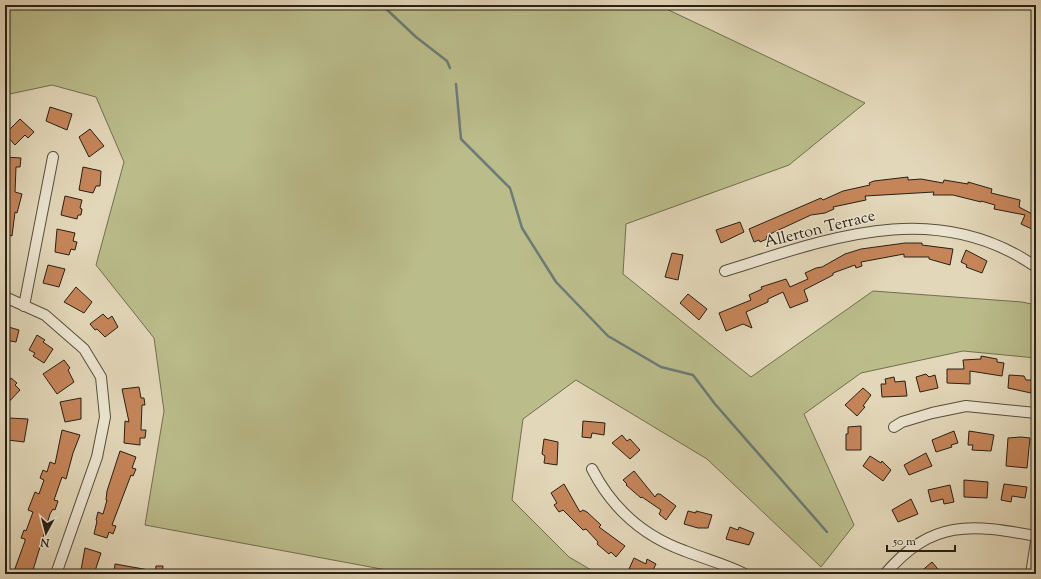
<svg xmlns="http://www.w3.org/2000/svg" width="1041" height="579" viewBox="0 0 1041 579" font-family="'Sorts Mill Goudy',serif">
<rect width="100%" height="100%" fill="#e2d7b8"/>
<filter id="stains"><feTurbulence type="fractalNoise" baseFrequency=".005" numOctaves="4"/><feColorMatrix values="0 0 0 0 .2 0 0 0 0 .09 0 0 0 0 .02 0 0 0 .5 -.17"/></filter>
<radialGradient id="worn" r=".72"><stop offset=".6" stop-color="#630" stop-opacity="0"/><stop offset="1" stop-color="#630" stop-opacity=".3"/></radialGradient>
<polygon fill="#babc8a" stroke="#716e50" points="5,5 658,5 865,103 789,165 626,224 623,274 751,377 873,291 1022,302 1036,305 1036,358 963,351 861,373 804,414 854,525 821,567 707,459 576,380 523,419 512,500 569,557 598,574 408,574 145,525 164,411 154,338 96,265 124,162 96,97 52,85 5,95"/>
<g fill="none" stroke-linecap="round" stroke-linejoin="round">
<g stroke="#6b7b77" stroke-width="2.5">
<polyline points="382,5 416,37 447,61 450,68"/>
<polyline points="456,84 461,139 510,188 522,228 556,282 608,336 661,367 693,375 715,404 827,532"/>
</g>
</g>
<g fill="#c58559" stroke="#282016">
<polygon points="50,107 72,114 67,130 46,121"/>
<polygon points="20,119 34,132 28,138 25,135 15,145 5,134"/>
<polygon points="90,129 104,146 89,157 79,137"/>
<polygon points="5,157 21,158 20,167 16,167 15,192 22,194 17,213 15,212 12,236 9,235 8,243 5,242"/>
<polygon points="83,167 101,171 100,186 96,186 93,193 79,190"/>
<polygon points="908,177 908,180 921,179 943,183 944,180 968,184 968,182 992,189 991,193 1020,200 1019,207 1036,216 1036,231 1021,224 1025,215 994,209 995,205 981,201 981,202 953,195 933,195 934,192 865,196 866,200 833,207 834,209 825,213 811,215 798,221 770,234 766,237 767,239 760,242 759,240 754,242 749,229 821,198 823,200 843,191 870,185 869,183 874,181"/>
<polygon points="65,196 82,200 80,208 82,209 81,215 78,215 77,219 61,215"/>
<polygon points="740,222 744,232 721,243 716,230"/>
<polygon points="57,229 75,233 73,241 77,242 75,250 71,249 69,255 55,252"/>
<polygon points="905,243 922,243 922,245 953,249 950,265 929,259 929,257 904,257 904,254 861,262 862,266 856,268 855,265 833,273 833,275 804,290 808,301 790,308 783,292 768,299 768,302 746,312 752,328 743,324 726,331 719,313 751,300 749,295 762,289 761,287 786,279 790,287 808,279 805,273 816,268 822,267 845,254 861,249"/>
<polygon points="966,250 987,261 982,273 966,267 967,265 961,262"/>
<polygon points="672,253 683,255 678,280 665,277"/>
<polygon points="48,265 65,269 59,287 43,283"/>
<polygon points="76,287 92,302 84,313 64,302"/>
<polygon points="688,294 707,309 699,320 680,303"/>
<polygon points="103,314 108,319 112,316 118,327 105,337 97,329 95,330 90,324"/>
<polygon points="5,326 19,330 16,342 5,340"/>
<polygon points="37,335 45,340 43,342 53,349 44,363 33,356 35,353 29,350"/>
<polygon points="981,356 997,359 997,362 1004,363 1002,376 970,371 970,384 947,383 947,369 964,369 963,360 981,359"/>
<polygon points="64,360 70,368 68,370 74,382 57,394 43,374"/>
<polygon points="926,374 929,377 935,375 938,388 920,392 916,377"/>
<polygon points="1009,375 1024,376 1026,380 1032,380 1031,393 1008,388"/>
<polygon points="894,377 895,382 905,381 907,396 882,397 881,384 886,384 885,379"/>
<polygon points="11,378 17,383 15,385 20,390 5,406 5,386"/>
<polygon points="139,387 141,398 144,398 145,405 142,405 141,430 146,430 145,438 140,438 140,445 124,443 125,421 129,422 122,389"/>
<polygon points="863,388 871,395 863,406 865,407 857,416 845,405"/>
<polygon points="81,398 81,419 65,422 60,402"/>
<polygon points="9,418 28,419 24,442 8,440"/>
<polygon points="583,421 605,423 604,435 592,433 591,438 582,437"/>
<polygon points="861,426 861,450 846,450 846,434 848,434 848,427"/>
<polygon points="62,430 80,435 73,453 66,479 62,477 54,500 58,501 55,510 53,509 50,514 33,570 31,569 29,574 13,574 25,541 25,539 21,538 24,530 26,531 33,512 28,510 35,492 39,494 44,480 40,478 43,470 47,472 50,462 55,464"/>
<polygon points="954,431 958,443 951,445 952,447 936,452 932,440"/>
<polygon points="969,431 994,435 991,451 972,450 973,445 968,445"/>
<polygon points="622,435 627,441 630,439 640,450 630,459 612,443"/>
<polygon points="1021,437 1030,438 1027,468 1006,466 1008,438"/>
<polygon points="544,439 558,442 557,465 544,463 545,456 542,454"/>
<polygon points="120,451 136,457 132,468 136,469 133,476 131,475 112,525 116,526 113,534 109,532 107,538 94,534 97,521 96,520 98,512 103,514 107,500 106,500 107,491"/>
<polygon points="926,453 932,466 909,475 904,465"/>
<polygon points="870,456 881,463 882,461 891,470 883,481 863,466"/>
<polygon points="634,471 655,497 657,494 660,494 676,506 666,520 659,514 661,510 642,497 641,498 626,485 627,484 623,480"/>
<polygon points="964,480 988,482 987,498 964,497"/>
<polygon points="564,484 580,512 583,510 587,512 601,525 599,527 625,546 616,557 611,552 609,554 597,544 598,542 586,529 583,530 563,510 559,512 554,505 557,503 551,493"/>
<polygon points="1004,484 1027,487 1025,498 1012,496 1011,502 1001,500"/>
<polygon points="950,485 954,502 944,504 943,499 931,502 928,490"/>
<polygon points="911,499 918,514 898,522 892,510"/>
<polygon points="688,511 696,513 696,511 712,515 708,528 698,528 684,524"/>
<polygon points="730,527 738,530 739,527 754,533 749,545 726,539"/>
<polygon points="85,548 101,553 94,574 81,570"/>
<polygon points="634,558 646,564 647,559 656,564 651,574 640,574 629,569"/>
<polygon points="932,562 942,574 918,574"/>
<polygon points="115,564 149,570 148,574 114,574"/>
<polygon points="156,566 163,566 162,574 155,574"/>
</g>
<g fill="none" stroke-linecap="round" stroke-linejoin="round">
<g stroke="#564e3e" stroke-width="12">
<g id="minor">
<path d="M725 271C830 238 936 197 1036 267"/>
<polyline points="5,297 45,315 84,349 101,377 105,417 97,457 56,574"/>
<polyline points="24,306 53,157"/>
<polyline points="894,427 902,422 932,413 966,406 1036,413"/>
<path d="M592 469C612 508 643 536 685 551 705 559 725 564 745 574"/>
<path d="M885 574C932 519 971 524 1036 536"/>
<polyline points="1031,574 1036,542"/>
</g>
</g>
<use href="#minor" stroke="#ece5d1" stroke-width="10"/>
</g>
<g text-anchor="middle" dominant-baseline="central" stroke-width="3" stroke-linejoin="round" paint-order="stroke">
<g font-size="16" fill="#282016" stroke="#ece5d1">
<text transform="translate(820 230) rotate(-14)">Allerton Terrace</text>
</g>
</g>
<rect width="1041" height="579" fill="none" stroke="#e2d7b8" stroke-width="20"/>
<rect x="6" y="6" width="1029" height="567" fill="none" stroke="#282016" stroke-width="2"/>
<rect x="10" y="10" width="1021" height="559" fill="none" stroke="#282016"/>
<g transform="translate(46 533) rotate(187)" stroke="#ece5d1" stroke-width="3" paint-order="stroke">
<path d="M0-3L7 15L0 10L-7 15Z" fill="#282016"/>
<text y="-6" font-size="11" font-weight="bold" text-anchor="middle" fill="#282016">N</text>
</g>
<path d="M887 545v6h68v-6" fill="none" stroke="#282016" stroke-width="2"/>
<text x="893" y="545" font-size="12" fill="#282016" stroke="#ece5d1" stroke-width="3" paint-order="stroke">50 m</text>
<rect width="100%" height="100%" filter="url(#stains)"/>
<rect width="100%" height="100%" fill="url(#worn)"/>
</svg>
